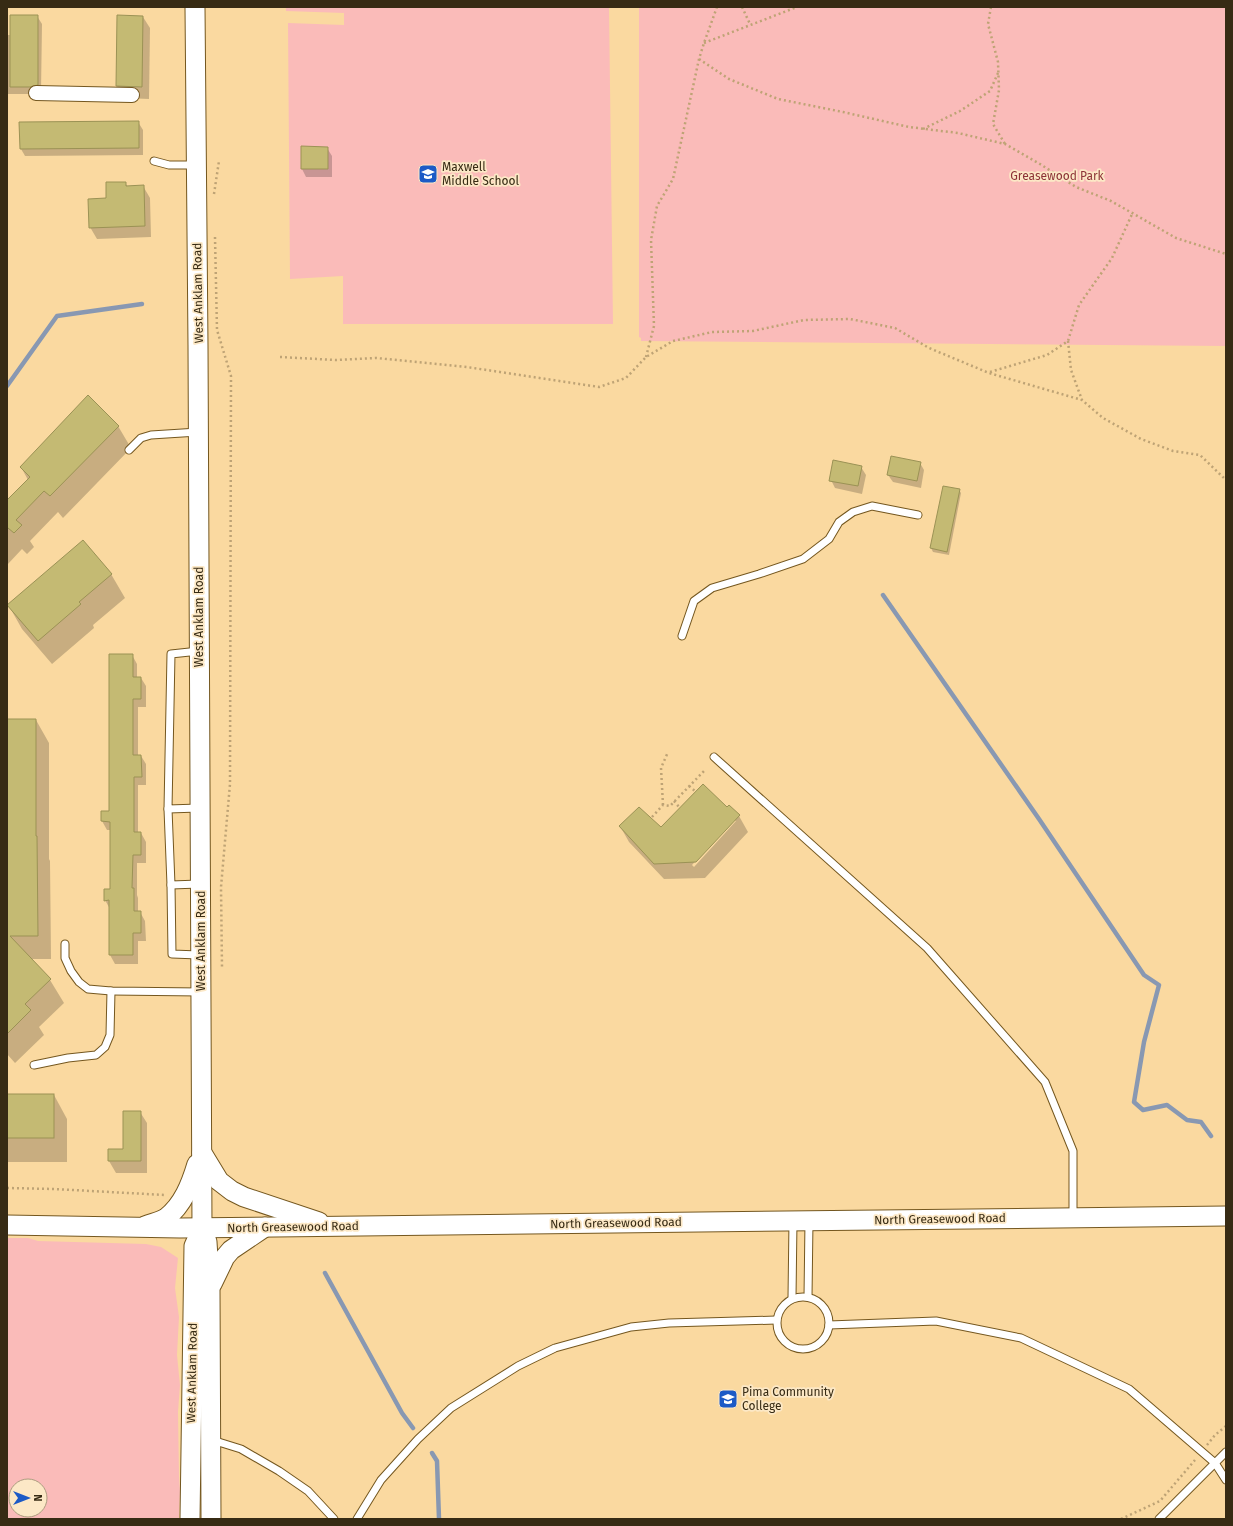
<svg xmlns="http://www.w3.org/2000/svg" width="1233" height="1526" viewBox="0 0 1233 1526" font-family="'Fira Sans',sans-serif">
<rect width="100%" height="100%" fill="#fad9a0"/>
<g fill="#fabbb9" fill-rule="evenodd">
<polygon points="286,7 609,7 613,324 343,324 343,276 290,279 288,23 344,25 344,13 286,11"/>
<polygon points="639,7 1226,7 1226,346 641,341 641,338 639,337"/>
<path d="M7 1238H28L38 1241 146 1244 161 1247 178 1258 175 1288 179 1317 177 1355 180 1385 178 1412 179 1476 180 1491 179 1519H7ZM16 1486H40V1510H16Z"/>
</g>
<g fill="#0003" fill-rule="evenodd">
<polygon points="37,16 42,24 41,92 35,94 7,94 7,35 11,35"/>
<polygon points="143,17 150,28 149,99 124,98 117,86"/>
<polygon points="138,122 143,130 143,155 25,156 21,149"/>
<polygon points="327,148 332,156 332,177 306,177 302,169"/>
<polygon points="125,183 128,187 143,186 150,198 151,237 97,239 90,227 107,199"/>
<polygon points="118,426 131,448 63,518 58,512 30,541 34,547 27,554 22,549 7,565 7,502 28,480 21,467"/>
<polygon points="920,463 924,470 921,488 893,482 888,475"/>
<polygon points="861,467 866,475 862,494 835,488 831,480"/>
<polygon points="959,490 961,493 949,555 933,552 931,548"/>
<polygon points="111,574 125,598 93,625 94,628 52,664 22,629 9,606"/>
<polygon points="132,655 137,664 137,678 141,678 146,686 146,707 138,707 138,756 141,756 146,764 146,785 138,785 138,833 141,833 146,842 146,863 137,863 137,895 138,898 138,912 140,912 145,921 146,941 138,941 138,964 115,964 110,955 110,909 105,900 111,890 111,830 107,830 102,821 110,812"/>
<polygon points="7,720 36,720 49,743 49,859 50,861 51,959 31,959 50,980 64,1003 39,1027 44,1035 15,1063 7,1054"/>
<path d="M727 809 739 816 748 832 705 878 664 879 629 842 620 826 661 828ZM734 820 736 821 694 867 692 865Z"/>
<polygon points="7,1095 54,1095 67,1119 67,1162 7,1162"/>
<polygon points="140,1112 147,1123 147,1173 116,1173 109,1161 109,1150 124,1150"/>
</g>
<g fill="none" stroke-linecap="round" stroke-linejoin="round">
<g stroke="#8898b2" stroke-width="4.5">
<polyline points="7,386 57,316 142,304"/>
<polyline points="883,595 1039,819 1144,975 1159,985 1144,1042 1134,1102 1143,1110 1167,1105 1187,1120 1201,1122 1211,1136"/>
<polyline points="325,1273 402,1413 413,1428"/>
<polyline points="432,1453 437,1461 439,1519"/>
</g>
</g>
<g fill="#c4ba73" stroke="#9b9255">
<polygon points="10,15 38,15 38,85 30,87 10,87"/>
<polygon points="117,15 143,16 142,87 116,86"/>
<polygon points="139,121 139,148 20,149 19,122"/>
<polygon points="301,146 328,147 328,169 301,169"/>
<polygon points="106,182 126,182 126,186 144,185 145,226 89,228 88,199 106,198"/>
<polygon points="88,395 119,426 50,496 44,491 16,520 22,525 14,533 8,528 7,529 7,500 30,477 20,467"/>
<polygon points="891,456 921,462 917,481 887,475"/>
<polygon points="833,460 862,466 858,486 829,481"/>
<polygon points="943,486 960,489 947,552 930,548"/>
<polygon points="83,540 112,574 79,602 81,604 38,641 7,605"/>
<polygon points="109,654 133,654 133,677 141,677 141,699 133,699 133,755 141,755 142,777 134,777 134,832 141,832 141,855 133,855 132,888 134,888 134,911 141,911 141,933 133,933 133,955 109,955 109,900 104,901 104,889 110,889 110,822 101,821 101,811 109,811"/>
<polygon points="7,719 36,719 36,836 37,836 38,936 10,936 51,979 25,1004 31,1010 7,1034"/>
<polygon points="703,784 727,807 729,805 740,815 696,862 654,864 619,826 639,807 661,827"/>
<rect x="7" y="1094" width="47" height="44"/>
<polygon points="123,1111 141,1111 141,1161 108,1161 108,1149 123,1149"/>
</g>
<g fill="none" stroke-linecap="round" stroke-linejoin="round">
<g stroke="#74571f" stroke-width="9">
<g id="service">
<polyline points="154,161 169,165 196,165"/>
<polyline points="129,450 141,438 151,435 198,432"/>
<polyline points="682,636 694,601 712,588 759,574 803,559 829,539 839,522 853,512 872,506 918,515"/>
<polyline points="714,757 927,948 1045,1082 1073,1151 1073,1217"/>
<polyline points="199,808 168,809 171,654 199,651"/>
<polyline points="168,809 171,885 199,884"/>
<polyline points="171,885 172,954 199,955"/>
<polyline points="65,944 65,958 71,971 79,982 88,989 111,991 201,992"/>
<polyline points="34,1065 68,1058 96,1055 105,1047 110,1035 111,991"/>
<circle cx="803" cy="1323" r="26"/>
<polyline points="808,1297 809,1221"/>
<polyline points="792,1298 793,1221"/>
<polyline points="829,1325 936,1321 1021,1338 1129,1389 1215,1463 1226,1480"/>
<polyline points="212,1440 241,1449 279,1471 308,1491 334,1519"/>
<polyline points="357,1519 381,1480 418,1439 451,1408 518,1366 555,1348 631,1327 669,1323 776,1320"/>
<polyline points="1159,1519 1226,1452"/>
</g>
</g>
<g stroke="#74571f" stroke-width="16">
<polyline id="minor" points="36,93 132,95"/>
</g>
<g stroke="#74571f" stroke-width="21">
<g id="secondary">
<polyline points="195,7 198,345 202,1228 207,1242 210,1289 211,1519"/>
<polyline points="202,1153 219,1181 232,1191 244,1197 319,1222"/>
<polyline points="7,1225 180,1228 1226,1216"/>
<path d="M145 1226C152 1223 160 1222 166 1218 183 1205 191 1184 197 1164"/>
<polyline points="212,1284 225,1257 231,1250 265,1227"/>
<polyline points="190,1519 194,1246 202,1228"/>
</g>
</g>
<g stroke="#bea375" stroke-width="2.5" stroke-dasharray="2 3" stroke-linecap="butt">
<polyline points="742,7 750,24"/>
<polyline points="991,7 988,24 998,62 999,90 993,124 1005,144"/>
<polyline points="704,43 797,7"/>
<polyline points="699,59 729,79 778,99 843,112 909,127 958,133 1005,144 1040,164 1076,187 1111,201 1176,238 1226,254"/>
<polyline points="923,129 960,111 990,91 998,73"/>
<polyline points="214,194 219,161"/>
<polyline points="215,237 217,330 231,376 230,784 221,887 222,967"/>
<polyline points="1068,341 1071,370 1082,400"/>
<polyline points="280,357 336,360 376,358 467,367 599,387 626,378 646,357 673,341 712,332 753,331 804,320 850,319 895,328 929,348 989,373 1082,400 1103,418 1141,439 1173,451 1200,455 1226,480"/>
<polyline points="646,357 654,326 651,240 657,206 673,179 699,59 704,43 717,7"/>
<polyline points="990,372 1047,355 1068,341 1079,305 1112,258 1133,212"/>
<polyline points="689,786 695,791"/>
<polyline points="674,801 679,807"/>
<polyline points="663,805 661,768 668,752"/>
<polyline points="652,817 663,805 670,806 704,771"/>
<polyline points="7,1188 54,1189 165,1195"/>
<polyline points="1207,1445 1215,1435 1226,1426"/>
<polyline points="1121,1519 1160,1501 1195,1460"/>
</g>
<use href="#service" stroke="#fff" stroke-width="7"/>
<use href="#minor" stroke="#fff" stroke-width="14"/>
<use href="#secondary" stroke="#fff" stroke-width="19"/>
</g>
<defs>
<g id="school-square" transform="scale(1)"><rect x="-9" y="-9" width="18" height="18" rx="4" fill="#1c5ac6" stroke="#fce8c6"/><path d="M0-5L7-2L0 1L-7-2ZM-4 1L0 2.5L4 1V4Q0 6-4 4Z" fill="#fff"/></g>
<g id="university-square" transform="scale(1)"><rect x="-9" y="-9" width="18" height="18" rx="4" fill="#1c5ac6" stroke="#fce8c6"/><path d="M0-5L7-2L0 1L-7-2ZM-4 1L0 2.5L4 1V4Q0 6-4 4Z" fill="#fff"/></g>
</defs>
<g fill-rule="evenodd">
<use href="#school-square" x="428" y="174"/>
<use href="#university-square" x="728" y="1399"/>
</g>
<g text-anchor="middle" dominant-baseline="central" stroke-width="3.5" stroke-linejoin="round" paint-order="stroke">
<g font-size="12" fill="#372b14" stroke="#fce8c6" text-anchor="start">
<text x="442" y="167">Maxwell<tspan x="442" dy="14">Middle School</tspan></text>
<text x="742" y="1392">Pima Community<tspan x="742" dy="14">College</tspan></text>
</g>
<g font-size="12" fill="#8d3337" stroke="#fce8c6">
<text x="1057" y="176">Greasewood Park</text>
</g>
<g font-size="12" fill="#372b14" stroke="#fce8c6">
<text transform="translate(198 293) rotate(-91)">West Anklam Road</text>
<text transform="translate(199 617) rotate(-90)">West Anklam Road</text>
<text transform="translate(201 941) rotate(-90)">West Anklam Road</text>
<text transform="translate(940 1219) rotate(-1)">North Greasewood Road</text>
<text transform="translate(616 1223) rotate(-1)">North Greasewood Road</text>
<text transform="translate(293 1227) rotate(-1)">North Greasewood Road</text>
<text transform="translate(192 1373) rotate(-89)">West Anklam Road</text>
</g>
</g>
<rect width="1233" height="1526" fill="none" stroke="#372b14" stroke-width="16"/>
<g transform="translate(28 1498) rotate(90)"><circle r="19" fill="#fce8c6" stroke="#ad9c7f"/>
<path d="M0-3L7 15L0 10L-7 15Z" fill="#1c5ac6"/>
<text y="-6" font-size="11" font-weight="bold" text-anchor="middle" fill="#372b14">N</text>
</g>
</svg>
